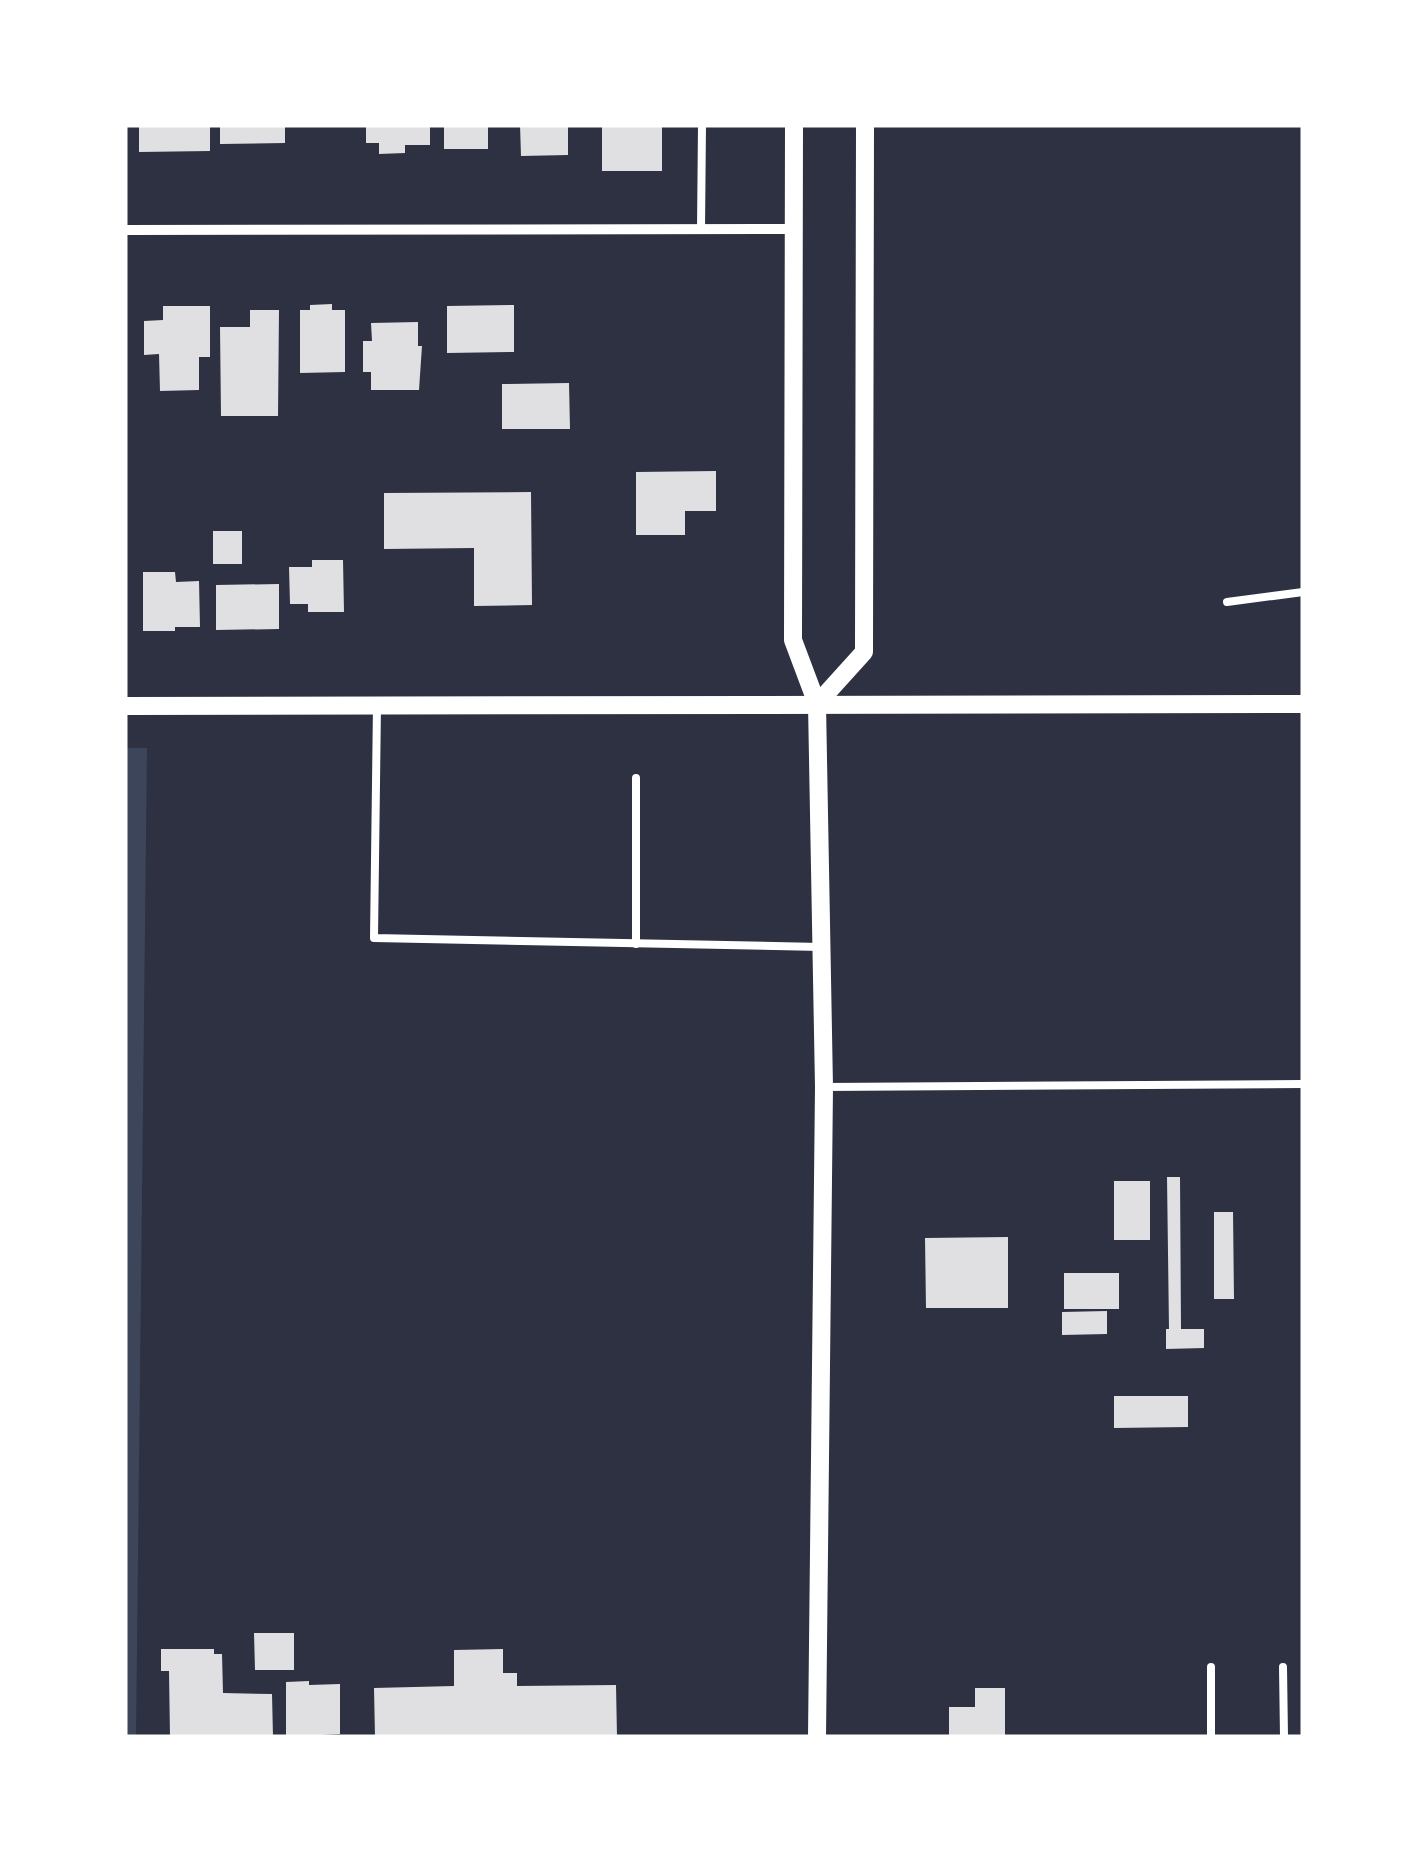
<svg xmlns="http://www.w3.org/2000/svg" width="1428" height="1862" viewBox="0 0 1428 1862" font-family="'Zilla Slab',serif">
<rect width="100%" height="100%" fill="#2d3142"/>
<polygon fill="#3c4559" points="125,748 147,748 136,1737 125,1737"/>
<g fill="#e0e0e3">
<polygon points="139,125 210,125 210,151 139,152"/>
<polygon points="220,125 285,125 285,143 220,144"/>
<polygon points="366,125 430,125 430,145 405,145 405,153 379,154 379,143 366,143"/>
<rect x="444" y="125" width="44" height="24"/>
<polygon points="520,125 568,125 568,155 521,156"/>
<rect x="602" y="125" width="60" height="46"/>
<polygon points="332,304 332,310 345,310 345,372 300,373 300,310 310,310 310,305"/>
<polygon points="514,305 514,352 447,353 447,306"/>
<polygon points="163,306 210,306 210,357 199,357 199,390 160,391 159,354 144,355 144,321 163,320"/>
<polygon points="250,310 279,310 278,416 221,416 220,327 250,327"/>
<polygon points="418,322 418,346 422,346 419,390 371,390 371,372 363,372 363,341 372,341 371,323"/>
<polygon points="569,383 570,429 502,429 502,384"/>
<polygon points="716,471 716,511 685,511 685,535 636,535 636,472"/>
<polygon points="531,492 532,605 474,606 474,548 384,549 384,493"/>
<rect x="213" y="531" width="29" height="33"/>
<polygon points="312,560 343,560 344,612 308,612 308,604 290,604 289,567 312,567"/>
<polygon points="143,572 175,572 176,582 199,581 200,627 175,627 175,631 143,631"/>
<polygon points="279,584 279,629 216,630 216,585"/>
<polygon points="1167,1177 1180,1177 1181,1329 1204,1329 1204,1348 1166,1349 1166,1329 1169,1329"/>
<rect x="1114" y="1181" width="36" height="59"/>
<polygon points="1214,1212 1233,1212 1234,1299 1214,1299"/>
<polygon points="1008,1237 1008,1308 926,1308 925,1238"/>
<rect x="1064" y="1273" width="55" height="36"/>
<polygon points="1107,1311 1107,1334 1062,1335 1062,1312"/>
<polygon points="1114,1396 1188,1396 1188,1427 1114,1428"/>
<polygon points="254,1633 294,1633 294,1670 255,1670"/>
<polygon points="161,1649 214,1649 214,1654 222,1654 223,1693 272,1694 273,1737 170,1737 169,1671 161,1671"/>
<polygon points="503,1649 503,1673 517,1673 517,1686 616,1685 617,1737 375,1737 374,1688 454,1686 454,1650"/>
<polygon points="309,1681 309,1685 340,1684 340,1734 286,1737 286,1682"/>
<polygon points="975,1688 1005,1688 1005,1737 949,1737 949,1707 975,1707"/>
</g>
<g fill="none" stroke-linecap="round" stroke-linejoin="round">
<g stroke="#fff" stroke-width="8">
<polyline points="701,229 702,125"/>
<polyline points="1227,602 1303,592"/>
<polyline points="377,705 374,938 821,947"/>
<polyline points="636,778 636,944"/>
<polyline points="824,1087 1303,1084"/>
<polyline points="1211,1667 1211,1737"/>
<polyline points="1283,1667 1284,1737"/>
</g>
<polyline stroke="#fff" stroke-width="10" points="125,230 792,229"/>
<g stroke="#fff" stroke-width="18">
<polyline points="794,125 793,640 817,704 824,1087 817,1737"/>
<polyline points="817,704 864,652 865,125"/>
<polyline points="125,706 1303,704"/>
</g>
</g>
<rect width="1428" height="1862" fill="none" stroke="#ffffff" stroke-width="255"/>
</svg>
